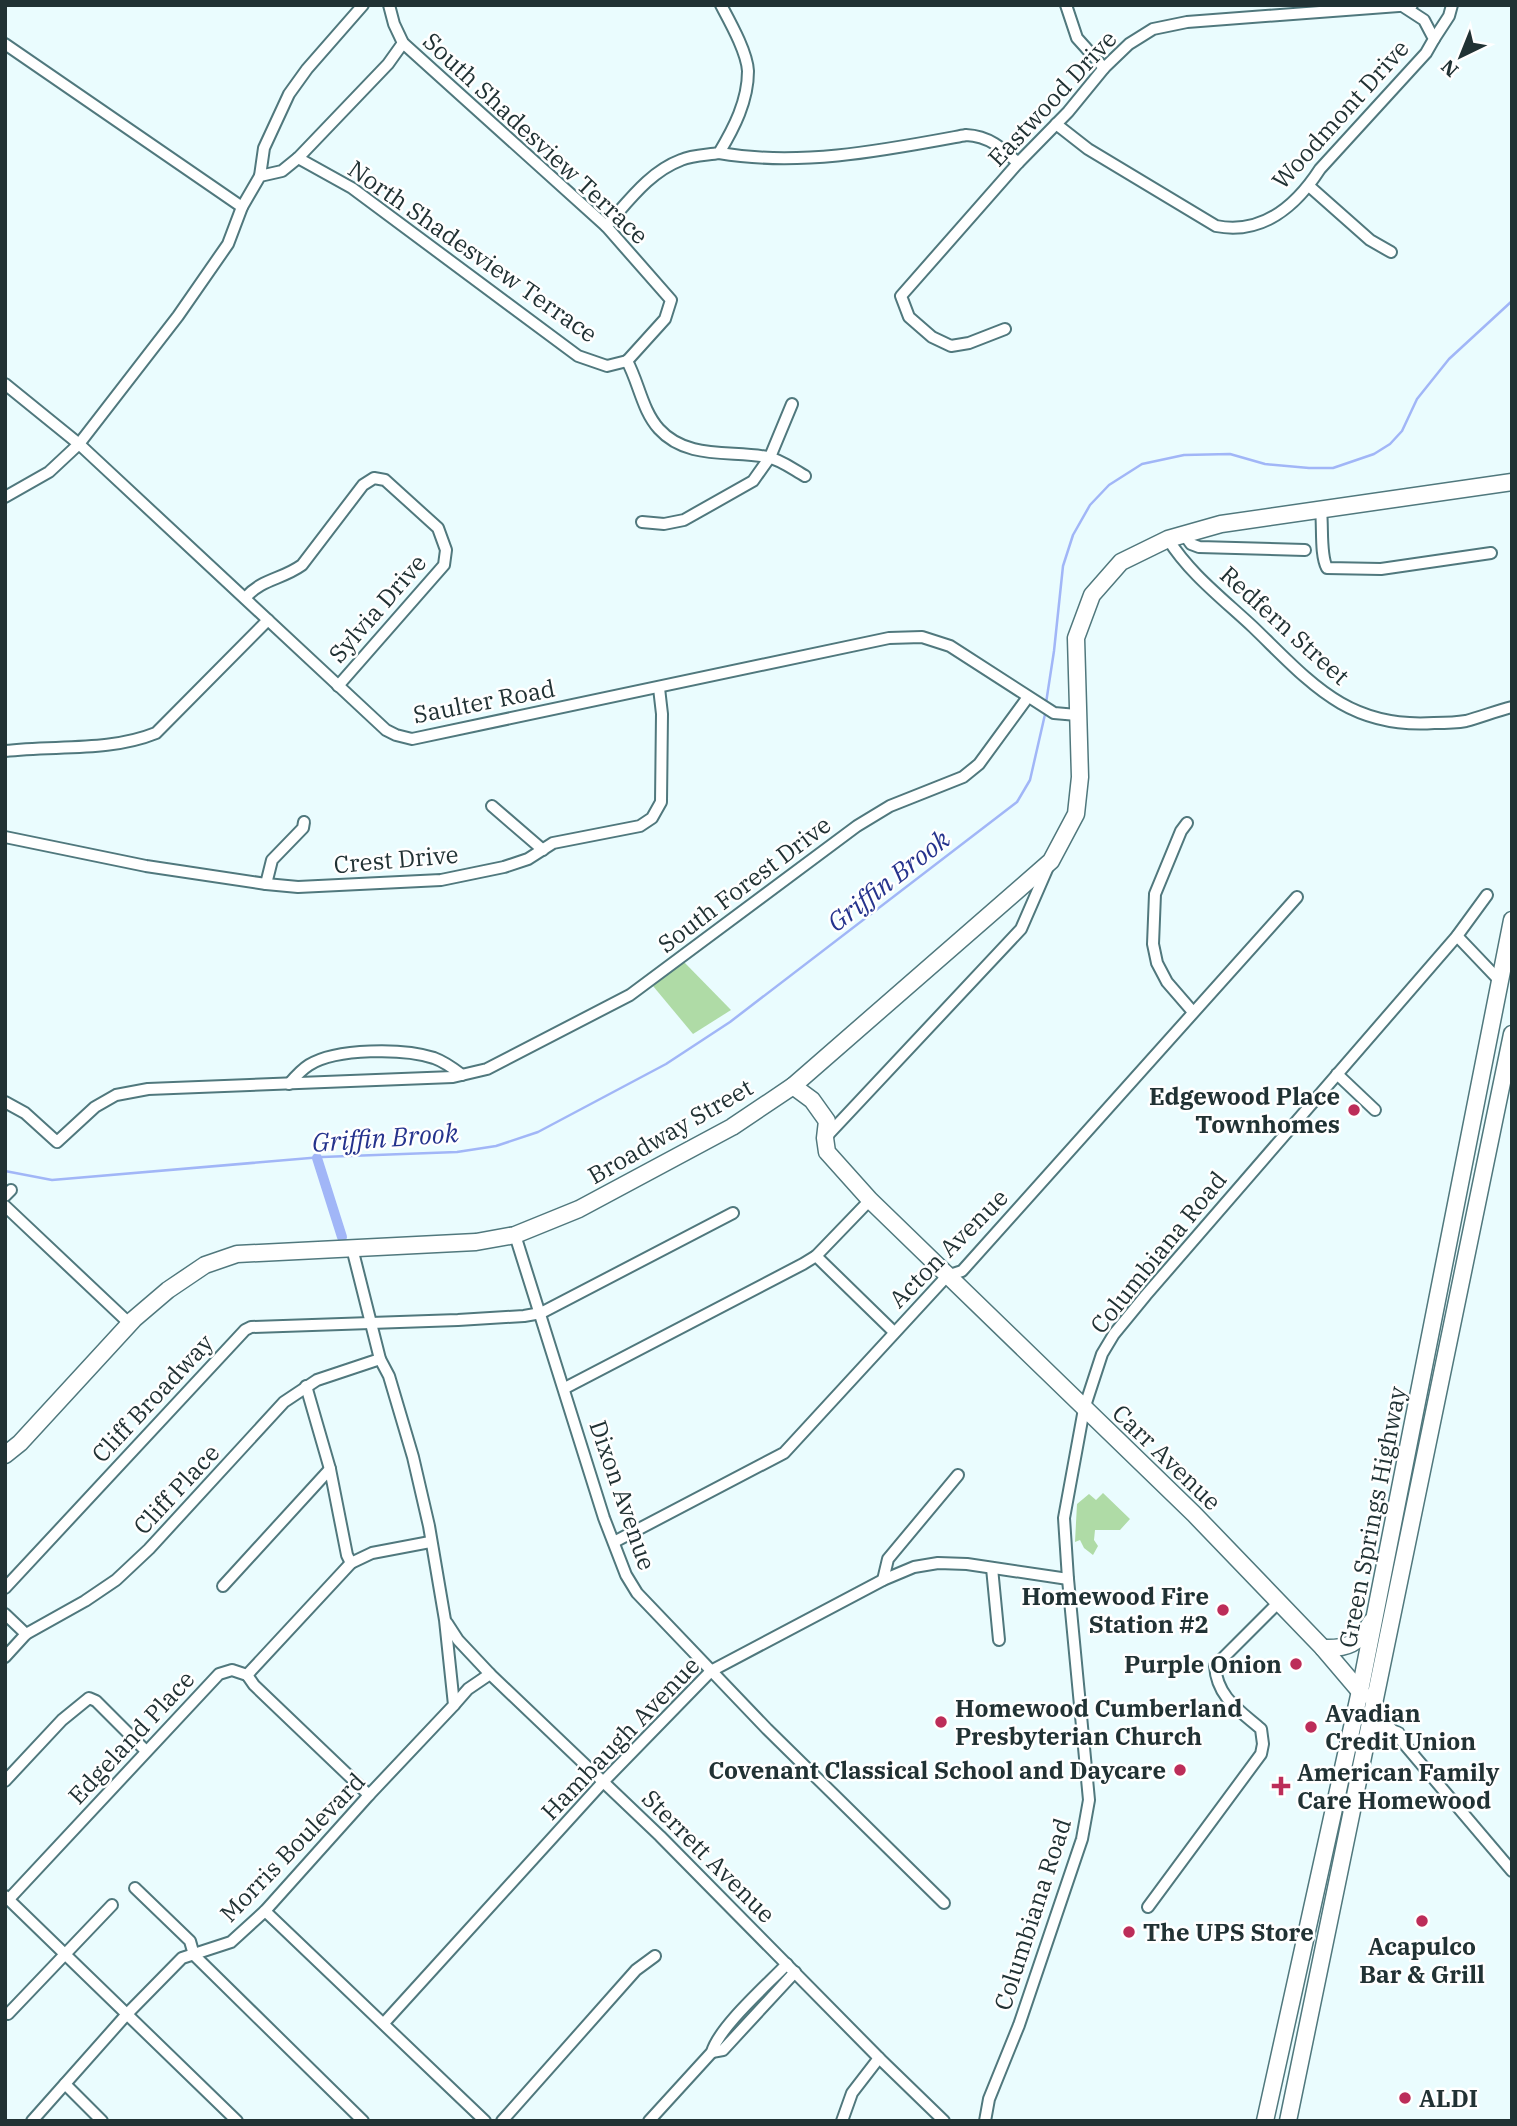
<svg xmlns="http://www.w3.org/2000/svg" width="1517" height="2126" viewBox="0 0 1517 2126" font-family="'IBM Plex Serif',serif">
<rect width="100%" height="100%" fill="#eafcfe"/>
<g fill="#afdba6">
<polygon points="684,962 731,1010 693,1034 653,986"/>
<polygon points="1103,1493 1130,1519 1120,1530 1095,1530 1094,1540 1098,1546 1093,1555 1084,1548 1080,1540 1075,1542 1077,1504 1089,1494 1096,1500"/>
</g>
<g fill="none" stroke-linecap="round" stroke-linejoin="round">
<g stroke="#a1b6f7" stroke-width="2.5">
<polyline points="1046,703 1054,651 1063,566 1073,535 1090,505 1109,485 1142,464 1184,455 1230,454 1265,464 1309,468 1333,468 1374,454 1390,444 1402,431 1417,399 1449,359 1512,301"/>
<polyline points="5,1171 52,1180 322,1157 457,1152 496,1146 538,1132 666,1064 730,1022 1017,802 1030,780 1046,710"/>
</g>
<polyline stroke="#a1b6f7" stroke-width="10" points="317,1158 342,1237"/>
<g stroke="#50787d" stroke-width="14">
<g id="street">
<polyline points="389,5 394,24 403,43 606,226 671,300 665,319 627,361"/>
<polyline points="1066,5 1077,38 1104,68"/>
<polyline points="1434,39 1449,16 1452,5"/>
<polyline points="5,44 242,207"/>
<path d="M1056 124 1088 149 1216 226C1262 235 1296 206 1320 169L1426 53 1434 39 1424 20 1404 7"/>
<path d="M719 153C801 167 885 150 966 135 989 136 1002 148 1018 163"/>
<polyline points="298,158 352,188 578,356 607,366 627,361"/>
<polyline points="260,176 264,148 289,94 307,69 363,5"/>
<polyline points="1309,186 1370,240 1391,252"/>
<path d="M606 226C628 202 649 172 681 160 692 155 707 155 719 153 734 128 748 101 748 71 747 52 730 22 721 5"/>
<polyline points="1005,329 969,343 951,346 932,337 909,317 901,296 1018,163 1068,112 1104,68 1129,44 1153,29 1187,22 1412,5"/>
<path d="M627 361C639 383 642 410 659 429 687 460 731 450 767 457 780 459 794 470 805 476"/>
<polyline points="5,384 79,444 386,730 396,735 412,739 889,638 922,637 950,646 1054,713 1077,715"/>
<polyline points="5,497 49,472 79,444 178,316 228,244 242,207 260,176 282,171 298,158 388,64 403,43"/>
<path d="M1321 511C1323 527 1320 555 1327 568L1381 569 1491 553"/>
<polyline points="642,522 664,524 684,520 753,481 770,457 792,404"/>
<polyline points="1183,533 1191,544 1199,547 1305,550"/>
<path d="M1168 539C1189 573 1223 599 1253 627 1310 682 1347 729 1434 723 1444 723 1455 723 1466 721 1481 717 1496 711 1512 707"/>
<path d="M245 598C263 578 281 580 302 565L363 485 374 478 385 480 438 528 446 550 444 565 338 686"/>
<path d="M5 751C55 745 109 752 156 733L268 620"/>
<polyline points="492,806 543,850"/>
<polyline points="1187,823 1181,831 1155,894 1153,944 1157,963 1167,982 1193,1012"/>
<polyline points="5,837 146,866 266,884 298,887 441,880 504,867 528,859 553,843 640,826 652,818 661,802 662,714 659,688"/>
<polyline points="266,884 272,860 303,828 304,822"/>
<polyline points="1457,936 1498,979"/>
<polyline points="1337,1074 1375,1110"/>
<path d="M289 1084C295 1077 301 1070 309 1065 336 1048 404 1048 434 1058 445 1062 453 1068 462 1075"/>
<polyline points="5,1102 25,1113 57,1142 95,1107 116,1095 148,1089 453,1077 487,1069 630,995 857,826 890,806 963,777 979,764 1028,697"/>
<polyline points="825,1138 1021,929 1048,867"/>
<polyline points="5,1196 11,1190"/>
<polyline points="5,1206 130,1324"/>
<polyline points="515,1235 604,1518 626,1575 637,1593 767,1729 944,1903"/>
<polyline points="816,1256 894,1332"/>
<polyline points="306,1386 330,1469 347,1555 351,1563"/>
<polyline points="565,1388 803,1264 816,1256 870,1200"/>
<polyline points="614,1542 784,1453 947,1276 962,1271 1297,897"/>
<polyline points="992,1568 999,1640"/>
<polyline points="883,1580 888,1559 958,1475"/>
<polyline points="223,1586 330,1469"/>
<polyline points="5,1588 245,1330 251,1327 458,1320 524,1316 541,1313 733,1213"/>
<polyline points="5,1614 26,1634"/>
<polyline points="447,1623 458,1640 490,1674 660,1836 879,2058 944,2121"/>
<polyline points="5,1657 26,1634 85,1601 116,1580 149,1549 284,1402 317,1380 380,1359"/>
<polyline points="247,1675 351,1563 372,1553 430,1542"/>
<polyline points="247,1675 254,1685 369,1795"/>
<polyline points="454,1705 468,1689 490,1674"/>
<polyline points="1372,1706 1512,1871"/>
<polyline points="5,1781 62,1720 89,1698 96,1701 146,1751"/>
<polyline points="135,1888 190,1941 194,1955 363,2121"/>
<polyline points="5,1896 237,2121"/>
<polyline points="9,1899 219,1674 232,1670 247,1675"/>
<path d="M1148 1907 1261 1754 1263 1744 1261 1729C1239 1710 1217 1697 1215 1666L1279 1602"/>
<polyline points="265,1911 485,2121"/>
<polyline points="8,2014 112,1905"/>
<polyline points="384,2023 604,1781 711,1671 883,1580 914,1567 938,1563 967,1564 1068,1579"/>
<polyline points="712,2052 723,2050 795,1972"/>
<polyline points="65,2084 102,2121"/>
<polyline points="32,2121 127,2014 182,1958 231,1942 265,1911 369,1795 454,1705 445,1620 429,1526 413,1457 389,1376 380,1359 352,1248"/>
<polyline points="502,2121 636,1970 655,1956"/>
<path d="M649 2121 712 2052C719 2027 767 1985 787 1964"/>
<polyline points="842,2121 852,2093 879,2058"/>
<polyline points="985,2121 989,2099 1019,2025 1082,1839 1089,1800 1068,1579 1064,1518 1084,1409 1102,1354 1114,1334 1146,1295 1457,936 1487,895"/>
</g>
</g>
<g stroke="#50787d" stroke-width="19">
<g id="secondary">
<polyline points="793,1086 812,1100 827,1121 825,1138 827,1152 870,1200 1194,1514 1323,1648 1363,1695"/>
<polyline points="5,1455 20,1443 134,1319 168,1290 205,1265 237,1254 476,1242 515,1235 579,1209 732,1127 793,1086 1051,861 1076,814 1080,777 1076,638 1092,595 1121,562 1168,539 1221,524 1512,482"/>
<path d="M1323 1648C1347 1649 1359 1644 1371 1622"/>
<polyline points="1366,1745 1374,1733 1380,1729 1397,1735"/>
<polyline points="1265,2121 1360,1691 1512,920"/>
<polyline points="1288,2121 1512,1034"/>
</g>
</g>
<use href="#street" stroke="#fff" stroke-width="10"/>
<use href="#secondary" stroke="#fff" stroke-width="16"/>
</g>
<g fill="#bc2d59" stroke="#fff" stroke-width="2.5">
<circle cx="1354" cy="1110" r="7"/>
<circle cx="1223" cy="1610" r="7"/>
<circle cx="1296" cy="1664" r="7"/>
<circle cx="941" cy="1722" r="7"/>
<circle cx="1311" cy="1727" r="7"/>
<circle cx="1180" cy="1770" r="7"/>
<path d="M1277.5 1775.5h7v7h7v7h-7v7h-7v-7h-7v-7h7z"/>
<circle cx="1422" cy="1921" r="7"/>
<circle cx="1129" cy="1932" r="7"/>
<circle cx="1405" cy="2098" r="7"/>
</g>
<g text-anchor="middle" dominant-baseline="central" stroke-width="5" stroke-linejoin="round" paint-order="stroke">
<g font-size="24" fill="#213234" stroke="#fff">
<text transform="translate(1052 98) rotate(-47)">Eastwood Drive</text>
<text transform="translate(1340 114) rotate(-48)">Woodmont Drive</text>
<text transform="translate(536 138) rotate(43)">South Shadesview Terrace</text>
<text transform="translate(473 251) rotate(35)">North Shadesview Terrace</text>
<text transform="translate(377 608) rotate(-49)">Sylvia Drive</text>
<text transform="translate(1285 625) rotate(42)">Redfern Street</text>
<text transform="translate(484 701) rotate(-11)">Saulter Road</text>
<text transform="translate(396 859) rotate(-5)">Crest Drive</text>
<text transform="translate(744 884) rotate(-37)">South Forest Drive</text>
<text transform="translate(670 1131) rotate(-30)">Broadway Street</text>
<text transform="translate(948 1248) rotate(-45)">Acton Avenue</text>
<text transform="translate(1158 1252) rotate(-51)">Columbiana Road</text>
<text transform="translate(152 1398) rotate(-47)">Cliff Broadway</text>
<text transform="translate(1167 1457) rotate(44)">Carr Avenue</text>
<text transform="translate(176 1489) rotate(-47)">Cliff Place</text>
<text transform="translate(623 1495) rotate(71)">Dixon Avenue</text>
<text transform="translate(1372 1517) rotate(-79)">Green Springs Highway</text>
<text transform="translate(131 1737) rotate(-47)">Edgeland Place</text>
<text transform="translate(620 1738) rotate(-46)">Hambaugh Avenue</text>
<text transform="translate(292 1847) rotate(-46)">Morris Boulevard</text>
<text transform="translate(709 1856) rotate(45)">Sterrett Avenue</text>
<text transform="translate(1032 1914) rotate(-72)">Columbiana Road</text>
</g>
<g font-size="24" font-weight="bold" fill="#213234" stroke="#fff" text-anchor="start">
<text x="1340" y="1096" text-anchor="end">Edgewood Place<tspan x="1340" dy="28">Townhomes</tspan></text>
<text x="1209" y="1596" text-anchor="end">Homewood Fire<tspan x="1209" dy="28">Station #2</tspan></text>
<text x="1282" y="1664" text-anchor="end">Purple Onion</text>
<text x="955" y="1708">Homewood Cumberland<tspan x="955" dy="28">Presbyterian Church</tspan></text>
<text x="1325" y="1713">Avadian<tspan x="1325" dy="28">Credit Union</tspan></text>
<text x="1166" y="1770" text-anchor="end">Covenant Classical School and Daycare</text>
<text x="1297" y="1772">American Family<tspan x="1297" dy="28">Care Homewood</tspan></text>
<text x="1143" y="1932">The UPS Store</text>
<text x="1422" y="1946" text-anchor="middle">Acapulco<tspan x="1422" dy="28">Bar &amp; Grill</tspan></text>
<text x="1419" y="2098">ALDI</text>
</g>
<g font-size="26" font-style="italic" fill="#25338d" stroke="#fff">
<text transform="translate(888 880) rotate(-38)">Griffin Brook</text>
<text transform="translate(385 1137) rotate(-4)">Griffin Brook</text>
</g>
</g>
<rect width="1517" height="2126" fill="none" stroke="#213234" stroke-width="14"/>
<g transform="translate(1461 56) rotate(223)" stroke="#ffffff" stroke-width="5" paint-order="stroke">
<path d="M0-5L12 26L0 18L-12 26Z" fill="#213234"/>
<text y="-10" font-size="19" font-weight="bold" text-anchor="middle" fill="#213234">N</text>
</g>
</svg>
